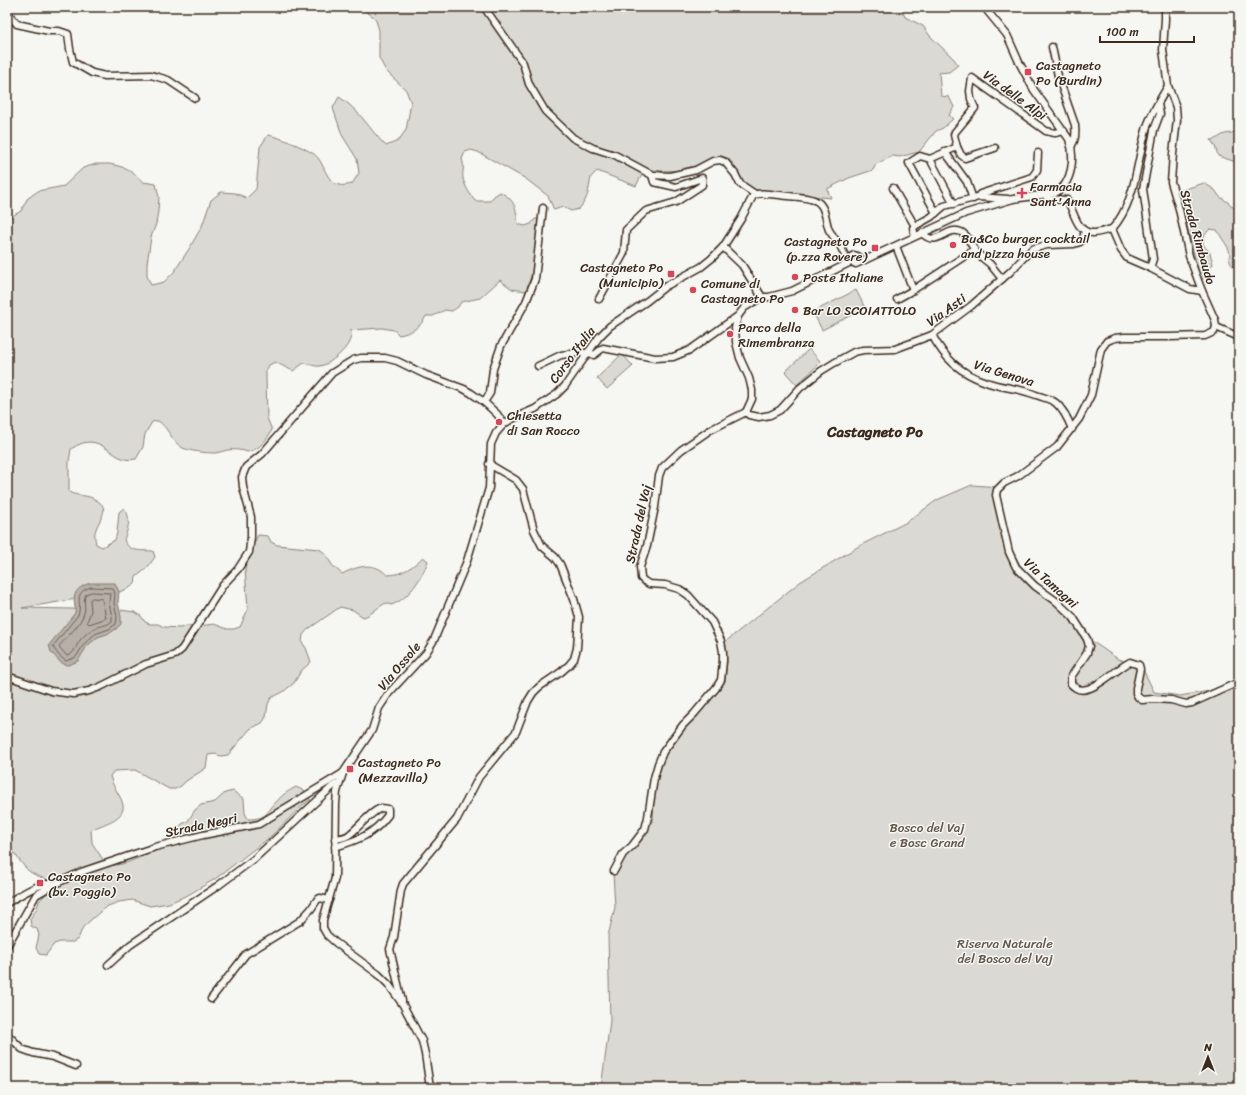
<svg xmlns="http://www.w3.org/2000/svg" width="1246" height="1095" viewBox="0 0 1246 1095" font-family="Sriracha,sans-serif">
<rect width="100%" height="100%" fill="#f6f6f2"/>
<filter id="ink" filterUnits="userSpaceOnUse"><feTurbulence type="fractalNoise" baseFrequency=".025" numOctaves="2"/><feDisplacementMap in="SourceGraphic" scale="8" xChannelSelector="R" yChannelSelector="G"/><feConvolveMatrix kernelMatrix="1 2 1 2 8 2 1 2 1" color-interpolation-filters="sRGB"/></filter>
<g filter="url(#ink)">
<g fill="#dad9d3" stroke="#8a8278">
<path d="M360 7H901L905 17 923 26 930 36 954 59 958 65 949 72 939 73 941 96 949 97 954 107 949 115 953 119 943 128 936 131 919 152 899 157 893 156 876 164 873 170 849 178 827 189 831 198 754 190 743 182 734 165 728 158 721 156 711 158 687 170 661 171 645 169 636 186 597 171 591 177C588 192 589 197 579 209L571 211 563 207 554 210 548 196 526 179 478 152 471 150 465 152 462 159C465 167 462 171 463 178 464 185 471 196 475 201H490L494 196 500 192C516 200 516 209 518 224L525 226 531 224 535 219H539L534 267 526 291 512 289 500 280 480 298 461 302 458 307 452 311 445 310 433 316H426C421 327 411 333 399 335L394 330 382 328 351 330C351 333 351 339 349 342 346 350 329 365 320 366 315 367 310 364 304 363L293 371 275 362 269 365 266 371V378L267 418 272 430C266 441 261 448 248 452 242 450 234 449 227 450 223 451 218 453 214 453 206 453 187 451 181 447 171 440 168 427 158 421L152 422 145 434 143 447 136 459C110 465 103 427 71 449L69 462V492C78 497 87 494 96 500 111 508 100 518 96 529 94 534 95 539 96 544L102 547 115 540 117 533 119 512 124 508C132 519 128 528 124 540 130 553 140 550 153 551L155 557 147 568 136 577 135 584 129 588 119 592 22 608 120 610 135 612 141 616 145 622 150 624H158L164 627 180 628 186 626H200L214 624 227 629H234L240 627 248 609 245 569 246 563 250 558 252 548 258 535 268 536 271 542 277 545 319 549 325 553 332 565 342 574C358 566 374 561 387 575 402 575 413 567 423 557L428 561C422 578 408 600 391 605L386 603C377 607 372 615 363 617L353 610 340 607 307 630 303 635 302 642 306 648 311 662 301 671 294 683 283 692 271 698 268 704 266 717 262 723 250 729 228 755 221 756 215 754 208 755 206 768 186 781 181 786 175 789H169L135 770 114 771 110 776C112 785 117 791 121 799 131 819 103 823 91 830L92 843 104 861 108 866 122 864 129 862 174 843 177 836V830L182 824 188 821 195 810 201 805 215 802 225 793 233 791 244 799 245 813 248 819C268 819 266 812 278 800 283 794 290 790 296 787L309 793 310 800 302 806 269 838 215 879 188 895 169 903 150 906 132 900 119 902 108 906 102 910 83 927 78 939 73 942H60L54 944 46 955 39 954 36 948 39 935 37 929 31 926 30 919 37 908 39 901 48 892V880C42 878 35 875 30 872 22 866 16 853 7 846V219L21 211 27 199 38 191 64 186 83 168 96 164H110L122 167 133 173 143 182 156 184 159 197 158 211 156 224 151 237 147 264V276L151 285 164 282 174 272 189 249 202 226 211 200 221 192 235 193 247 198 256 189 260 147 268 135C282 138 301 146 314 154 325 162 325 182 339 185 342 186 348 185 352 184L359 173 357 159 342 135 333 108 339 97C360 110 369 129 386 146L398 141 406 130 411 103 406 90 386 71 379 58V30L375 18Z"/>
<path d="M1239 131V163L1218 156 1215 146 1211 140C1218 139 1219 136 1225 134 1229 133 1234 133 1239 131Z"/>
<path d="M1204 183 1215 190 1219 196 1229 203 1234 208 1239 211V270C1223 262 1234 257 1227 246 1224 241 1220 236 1217 230L1210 229C1205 234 1201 239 1204 246 1205 247 1208 250 1209 251 1211 255 1212 260 1213 264L1201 281 1192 247 1179 191Z"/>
<polygon points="856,290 865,308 822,330 813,312"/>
<polygon points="809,349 821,362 797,385 785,372"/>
<polygon points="622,354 633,366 607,389 597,378"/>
<polygon points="972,485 999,487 1003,517 1010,546 1024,573 1043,591 1068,607 1090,640 1118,659 1142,667 1154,692 1180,696 1209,691 1239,678 1239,1088 601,1088 610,1021 608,936 615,907 613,873 653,821 654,793 664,753 687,723 725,681 727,662 725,642 800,582 859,546 907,522 937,500"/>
</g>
<path fill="#b6b0a9" stroke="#857a71" d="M90 583H115L119 592 118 602 121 617V624L116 629 110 633 98 637 87 646 78 661 69 665H66L60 662 51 652 49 645 75 613C76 608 74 604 74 599 75 589 82 586 90 583Z"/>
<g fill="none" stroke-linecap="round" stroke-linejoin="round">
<g stroke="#6c6056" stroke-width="1">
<path d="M91 587 113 588 115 594 114 603 117 617 116 624 109 629 95 634 84 644 76 657 66 661C61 658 55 652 53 646L78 615C83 601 72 593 91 587Z"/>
<path d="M92 592 110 593 109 603 112 617V621C107 626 103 625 97 627 91 629 85 635 81 639 75 646 76 653 67 656L60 648 59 646C67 637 78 627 83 616 87 608 82 601 86 594Z"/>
<polygon points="93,598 102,599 106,618 104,619 89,624 87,622 91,611 90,600"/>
</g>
<g stroke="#3b2a1e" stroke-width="9">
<g id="minor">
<polyline points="484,7 523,63 529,84 545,111 573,138 593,148 615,155 652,175 670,176 696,170 713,161 720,160 725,162 735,174 740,184 755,194"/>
<path d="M1163 7 1165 10V19L1163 50 1168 86 1176 107 1177 120 1173 154 1171 182 1179 209 1189 256 1202 291 1215 320 1216 327 1214 332 1205 336 1169 337H1124L1115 338 1107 341 1101 349 1091 395 1079 419 1057 447 1018 476 1004 483 997 490 996 495 1009 552 1016 567 1035 586 1056 601 1073 617 1087 639 1089 646 1087 653 1071 677V684C1073 686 1074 687 1076 688 1090 697 1117 668 1130 662L1139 665 1140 669 1138 679 1136 688V693L1138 697 1142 700 1153 699 1171 700 1186 704 1192 703 1239 682"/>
<polyline points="7,12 17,24 49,31 59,31 68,34 70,49 73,62 92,73 105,76 151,75 168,80 195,98"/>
<path d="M1052 47 1058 76 1075 125C1076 133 1076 139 1072 145"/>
<polyline points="957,147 961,155 965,158 995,148"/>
<polyline points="945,152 967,182 973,199"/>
<polyline points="930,159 954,204"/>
<polyline points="893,188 915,226"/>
<path d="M1046 194 1047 199 1067 200C1074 210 1076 233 1093 233 1099 233 1106 230 1112 229"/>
<polyline points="978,197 980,194 1032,177 1037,170 1038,153"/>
<polyline points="936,213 909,163 920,156 930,159 957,147 954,135 955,132 975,108 971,99 970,91 972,78 1046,131 1055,133 1064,131"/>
<path d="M1112 229C1136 202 1136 164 1146 130 1150 115 1160 100 1168 86"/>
<polyline points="1112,229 1121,250 1127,258 1150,268 1190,289 1202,291"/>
<path d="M922 233C937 249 947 225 961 232 968 235 970 243 974 249 978 255 984 259 990 264 994 269 998 274 1002 279"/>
<polyline points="915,236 913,228 915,226 931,217 944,206 978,197 1008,199"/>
<polyline points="896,246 913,290"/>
<polyline points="723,247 742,265 762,297"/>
<path d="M858 262 859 258 857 256 854 255C851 256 849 259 851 262L856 264 966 213 1013 199 1055 193C1073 184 1075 156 1069 139L1034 90 1019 62 1007 35 984 7"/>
<polyline points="1150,268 1153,259 1143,189 1154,130 1160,114 1158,104"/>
<polyline points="599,299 624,253 626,230 646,211 676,202 702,185 702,178 676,187 654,182 652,175"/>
<polyline points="897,299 913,290 974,250"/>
<polyline points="738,316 735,328 736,342 740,358 749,378 752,390 752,399 746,412"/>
<polyline points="1216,327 1239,337"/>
<path d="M932 335C945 359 960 373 986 382 1002 388 1020 388 1036 395 1042 397 1051 399 1056 403 1064 410 1068 419 1072 429"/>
<polyline points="588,352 594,355 603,348 655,358 673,357 690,350 738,316 744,308 762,297 769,297 792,291 851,262"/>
<polyline points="538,366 561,355 577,353 587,353"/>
<polyline points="484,402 490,393 493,369 501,346 526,302 535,279 543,208"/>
<polyline points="746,412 749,415 759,417 770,415 780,410 800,388 821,371 834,363 854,352 863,350 895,349 932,335 971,306 1010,272 1032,249 1047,245 1074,244 1080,242 1083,238 1085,231"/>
<polyline points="7,676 51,691 73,694 89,691 100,687 146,664 175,655 182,649 223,585 238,569 249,552 251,537 251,517 243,487 242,477 246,467 262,454 332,373 353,360 361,358 385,358 397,361 426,375 464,389 471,393 484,402 497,414 504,424"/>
<path d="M335 839C340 838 346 838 350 834 358 828 372 810 382 808 383 808 387 809 388 809V815C373 835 358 840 335 847"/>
<polyline points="614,871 623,854 632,846 645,829 648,817 654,778 658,764 663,752 683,725 694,714 716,688 721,680 723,661 723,652 721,641 712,622 688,595 679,589 665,585 649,584 644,581 641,578 640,567 647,546 655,507 659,476 662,468 681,450 710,430 746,412"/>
<path d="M7 903C21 895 38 882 55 884"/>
<polyline points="7,946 36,895 55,884 81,872 155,847 203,835 259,824 343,773"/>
<polyline points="108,965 130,945 219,885 254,859 333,786 340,782"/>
<polyline points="211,999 246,954 300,921 311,909 317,900 320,898 329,900"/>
<polyline points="402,1001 390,949 394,937 401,890 403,884 457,819 479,777 516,732 528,701 533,693 539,687 561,672 569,665 574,659 577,648 579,617 574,599 560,564 555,557 542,546 534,530 523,489 516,480 489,464"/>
<polyline points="7,1036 11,1038 22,1049 33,1053 53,1057 76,1066"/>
<path d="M430 1088 425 1054 422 1041 403 1005 389 985 378 974 336 943 327 935 323 928V920L335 878 336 804 337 792 343 773 372 730 379 708 389 693 426 653 434 640 467 561 489 488 491 444 496 433 504 424 512 419 535 409 557 394 565 386 599 337 610 326 647 301 666 286 701 267 711 259 723 247 741 219 753 196C759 191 772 195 780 195 791 197 804 196 814 200 826 204 825 220 829 230 832 235 836 240 840 245 843 251 844 257 850 261"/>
</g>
</g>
<use href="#minor" stroke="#f6f6f2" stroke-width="6"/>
</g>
</g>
<g fill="#d1495b" stroke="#f6f6f2" stroke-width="1.5">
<rect x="1024" y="68" width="8" height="8" rx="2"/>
<path d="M1020 187h4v4h4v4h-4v4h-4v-4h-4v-4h4z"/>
<circle cx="953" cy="245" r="4"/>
<rect x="871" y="244" width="8" height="8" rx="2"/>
<rect x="667" y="270" width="8" height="8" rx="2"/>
<circle cx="795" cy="277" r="4"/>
<circle cx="693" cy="290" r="4"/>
<circle cx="795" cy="310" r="4"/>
<circle cx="730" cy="334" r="4"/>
<circle cx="499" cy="422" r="4"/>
<rect x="346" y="765" width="8" height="8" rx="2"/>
<rect x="36" y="879" width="8" height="8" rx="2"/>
</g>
<g text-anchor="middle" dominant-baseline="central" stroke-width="3" stroke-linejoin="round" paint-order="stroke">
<g font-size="13" fill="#3b2a1e" stroke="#f6f6f2" text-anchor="start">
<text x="1036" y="65">Castagneto<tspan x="1036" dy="15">Po (Burdin)</tspan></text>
<text x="1030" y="186">Farmacia<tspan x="1030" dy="15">Sant'Anna</tspan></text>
<text x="961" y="238">Bu&amp;Co burger cocktail<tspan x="961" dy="15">and pizza house</tspan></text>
<text x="867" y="241" text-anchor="end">Castagneto Po<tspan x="867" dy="15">(p.zza Rovere)</tspan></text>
<text x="663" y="267" text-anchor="end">Castagneto Po<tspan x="663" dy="15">(Municipio)</tspan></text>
<text x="803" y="277">Poste Italiane</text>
<text x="701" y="283">Comune di<tspan x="701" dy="15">Castagneto Po</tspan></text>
<text x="803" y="310">Bar LO SCOIATTOLO</text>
<text x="738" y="327">Parco della<tspan x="738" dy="15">Rimembranza</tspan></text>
<text x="507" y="415">Chiesetta<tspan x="507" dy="15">di San Rocco</tspan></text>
<text x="358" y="762">Castagneto Po<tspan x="358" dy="15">(Mezzavilla)</tspan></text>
<text x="48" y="876">Castagneto Po<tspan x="48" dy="15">(bv. Poggio)</tspan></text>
</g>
<g font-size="13" fill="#3b2a1e" stroke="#f6f6f2">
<text transform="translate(1015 95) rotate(36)">Via delle Alpi</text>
<text transform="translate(1198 237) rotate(74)">Strada Rimbaudo</text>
<text transform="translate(946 310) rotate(-36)">Via Asti</text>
<text transform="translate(572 355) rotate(-53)">Corso Italia</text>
<text transform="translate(1004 373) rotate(17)">Via Genova</text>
<text transform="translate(638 524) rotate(-78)">Strada del Vaj</text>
<text transform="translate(1051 583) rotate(42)">Via Tamagni</text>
<text transform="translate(399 666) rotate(-50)">Via Ossole</text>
<text transform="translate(201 825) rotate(-12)">Strada Negri</text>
</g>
<g font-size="13" fill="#63564b" stroke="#f6f6f2">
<text x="927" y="827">Bosco del Vaj<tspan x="927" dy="15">e Bosc Grand</tspan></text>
<text x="1005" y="943">Riserva Naturale<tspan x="1005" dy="15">del Bosco del Vaj</tspan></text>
</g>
<g font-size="15" font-weight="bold" fill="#3b2a1e" stroke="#f6f6f2">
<text x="875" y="432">Castagneto Po</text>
</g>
</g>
<rect width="1246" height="1095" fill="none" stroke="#f6f6f2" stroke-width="24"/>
<rect x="12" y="12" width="1222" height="1071" fill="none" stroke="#3b2a1e" stroke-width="1.5" filter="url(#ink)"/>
<g transform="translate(1208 1057)" stroke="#f6f6f2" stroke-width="3" paint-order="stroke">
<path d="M0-3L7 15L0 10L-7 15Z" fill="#3b2a1e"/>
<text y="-6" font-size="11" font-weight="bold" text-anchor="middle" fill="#3b2a1e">N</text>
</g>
<path d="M1100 36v6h94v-6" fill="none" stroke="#3b2a1e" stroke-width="2"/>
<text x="1106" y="36" font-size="12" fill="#3b2a1e" stroke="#f6f6f2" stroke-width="3" paint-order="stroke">100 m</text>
</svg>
